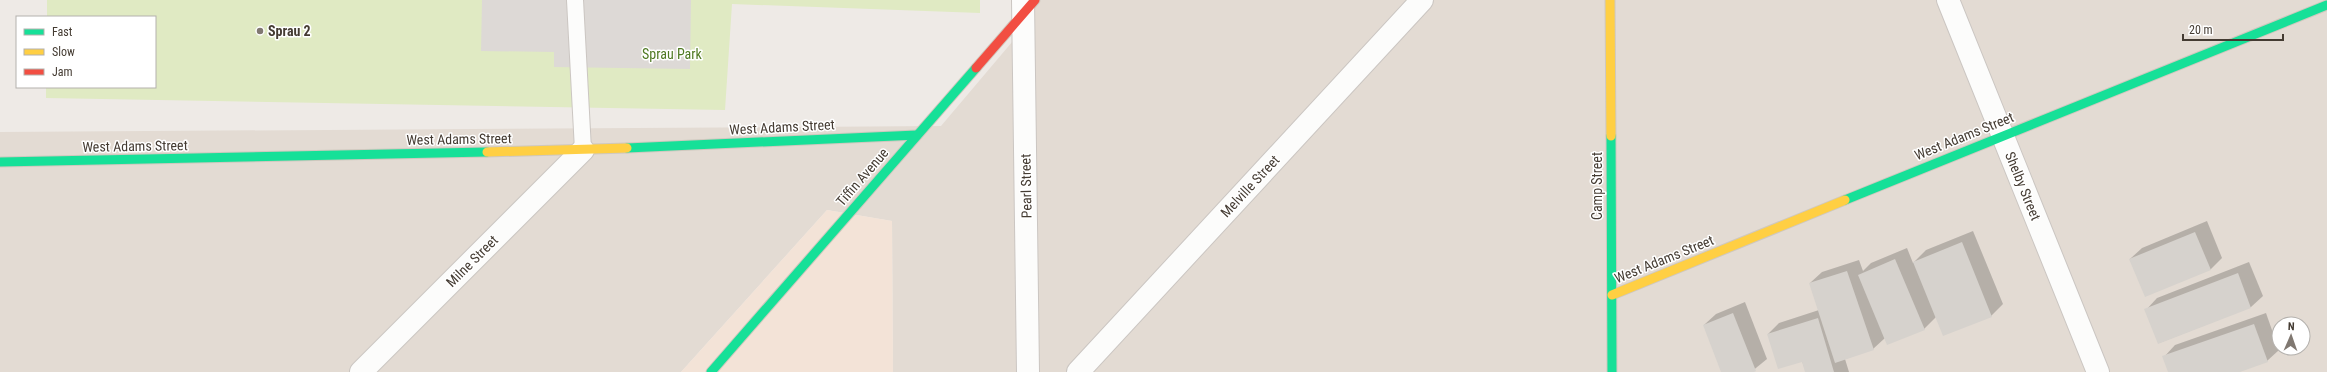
<svg xmlns="http://www.w3.org/2000/svg" width="2327" height="372" viewBox="0 0 2327 372" font-family="'Roboto Condensed',sans-serif">
<rect width="100%" height="100%" fill="#eeeae6"/>
<path fill="#e3dbd3" fill-rule="evenodd" d="M1035 0H2327V372H893L892 221 827 210 681 372H0V132L941 126 1035 15ZM2279 324H2303V348H2279Z"/>
<polygon fill="#f3e3d7" points="827,210 892,221 893,372 681,372"/>
<polygon fill="#e0eac3" points="47,0 980,0 980,13 732,4 725,110 46,98 46,87 155,87 155,17 47,17"/>
<polygon fill="#ddd9d6" points="482,0 691,0 690,69 554,67 554,52 481,51"/>
<g fill="#0003">
<polygon points="2207,221 2222,258 2210,270 2130,259 2142,248"/>
<polygon points="1973,231 2003,304 1991,316 1936,317 1924,329 1885,338 1873,349 1845,359 1849,372 1806,372 1802,361 1768,334 1779,323 1819,310 1810,283 1822,272 1859,260 1863,271 1871,263 1907,248 1913,263 1926,250"/>
<polygon points="2249,262 2263,296 2251,307 2159,343 2146,310 2157,298"/>
<polygon points="1745,302 1767,359 1751,372 1722,372 1704,325 1716,314"/>
<polygon points="2266,313 2279,350 2267,361 2237,372 2169,372 2164,357 2175,345"/>
</g>
<g fill="#d6d2cd">
<polygon points="2195,232 2211,270 2145,297 2129,259"/>
<polygon points="1962,242 1992,317 1943,336 1913,262"/>
<polygon points="1895,259 1925,330 1887,345 1858,275"/>
<polygon points="1847,271 1874,350 1835,363 1809,283"/>
<polygon points="2238,273 2251,308 2158,344 2144,309"/>
<polygon points="1733,313 1756,371 1754,372 1721,372 1703,325"/>
<polygon points="1818,318 1834,372 1805,372 1802,362 1778,369 1767,334"/>
<polygon points="2254,324 2268,362 2240,372 2168,372 2162,356"/>
</g>
<g fill="none" stroke-linecap="round" stroke-linejoin="round">
<g stroke="#cbc6c2" stroke-width="18">
<polyline id="lane" points="575,0 583,150"/>
</g>
<g stroke="#cbc6c2" stroke-width="24">
<g id="street">
<polyline points="1023,0 1028,372"/>
<polyline points="1948,0 2098,372"/>
<polyline points="361,372 583,150"/>
<polyline points="1078,372 1422,0"/>
</g>
</g>
<g stroke="#cfc8be" stroke-width="11">
<g id="fast">
<polyline points="1611,136 1612,372"/>
<polyline points="627,148 917,135"/>
<polyline points="0,162 487,152"/>
<polyline points="1845,200 2327,5"/>
<polyline points="711,372 976,68"/>
</g>
</g>
<g stroke="#cfc8be" stroke-width="11">
<g id="slow">
<polyline points="1610,0 1611,136"/>
<polyline points="487,152 627,148"/>
<polyline points="1612,295 1845,200"/>
</g>
</g>
<g stroke="#cfc8be" stroke-width="11">
<polyline id="jam" points="976,68 1035,0"/>
</g>
<use href="#lane" stroke="#fcfcfb" stroke-width="16"/>
<use href="#street" stroke="#fcfcfb" stroke-width="22"/>
<use href="#fast" stroke="#16e098" stroke-width="9"/>
<use href="#slow" stroke="#ffcf43" stroke-width="9"/>
<use href="#jam" stroke="#f24e42" stroke-width="9"/>
</g>
<circle fill="#807871" stroke="#fff" stroke-width="1.5" cx="260" cy="31" r="4"/>
<g text-anchor="middle" dominant-baseline="central" stroke-width="3" stroke-linejoin="round" paint-order="stroke">
<g font-size="14" font-weight="bold" fill="#443b32" stroke="#fff" text-anchor="start">
<text x="268" y="31">Sprau 2</text>
</g>
<g font-size="14" fill="#4f7923" stroke="#fff">
<text x="672" y="54">Sprau Park</text>
</g>
<g font-size="14" fill="#443b32" stroke="#fff">
<text transform="translate(782 127) rotate(-3)">West Adams Street</text>
<text transform="translate(1964 136) rotate(-22)">West Adams Street</text>
<text transform="translate(459 139) rotate(-1)">West Adams Street</text>
<text transform="translate(135 146) rotate(-1)">West Adams Street</text>
<text transform="translate(862 177) rotate(-49)">Tiffin Avenue</text>
<text transform="translate(1026 186) rotate(-91)">Pearl Street</text>
<text transform="translate(1250 186) rotate(-47)">Melville Street</text>
<text transform="translate(1597 186) rotate(-90)">Camp Street</text>
<text transform="translate(2023 186) rotate(68)">Shelby Street</text>
<text transform="translate(1664 259) rotate(-22)">West Adams Street</text>
<text transform="translate(472 261) rotate(-45)">Milne Street</text>
</g>
</g>
<rect x="16" y="16" width="140" height="72" fill="#ffffff" stroke="#b4b1ad"/>
<rect x="24" y="29" width="20" height="6" fill="#16e098" stroke="#b4b1ad"/>
<text x="52" y="36" font-size="12" fill="#443b32">Fast</text>
<rect x="24" y="49" width="20" height="6" fill="#ffcf43" stroke="#b4b1ad"/>
<text x="52" y="56" font-size="12" fill="#443b32">Slow</text>
<rect x="24" y="69" width="20" height="6" fill="#f24e42" stroke="#b4b1ad"/>
<text x="52" y="76" font-size="12" fill="#443b32">Jam</text>
<g transform="translate(2291 336) rotate(2)"><circle r="19" fill="#ffffff" stroke="#b4b1ad"/>
<path d="M0-3L7 15L0 10L-7 15Z" fill="#807871"/>
<text y="-6" font-size="11" font-weight="bold" text-anchor="middle" fill="#443b32">N</text>
</g>
<path d="M2183 34v6h100v-6" fill="none" stroke="#443b32" stroke-width="2"/>
<text x="2189" y="34" font-size="12" fill="#443b32" stroke="#ffffff" stroke-width="3" paint-order="stroke">20 m</text>
</svg>
